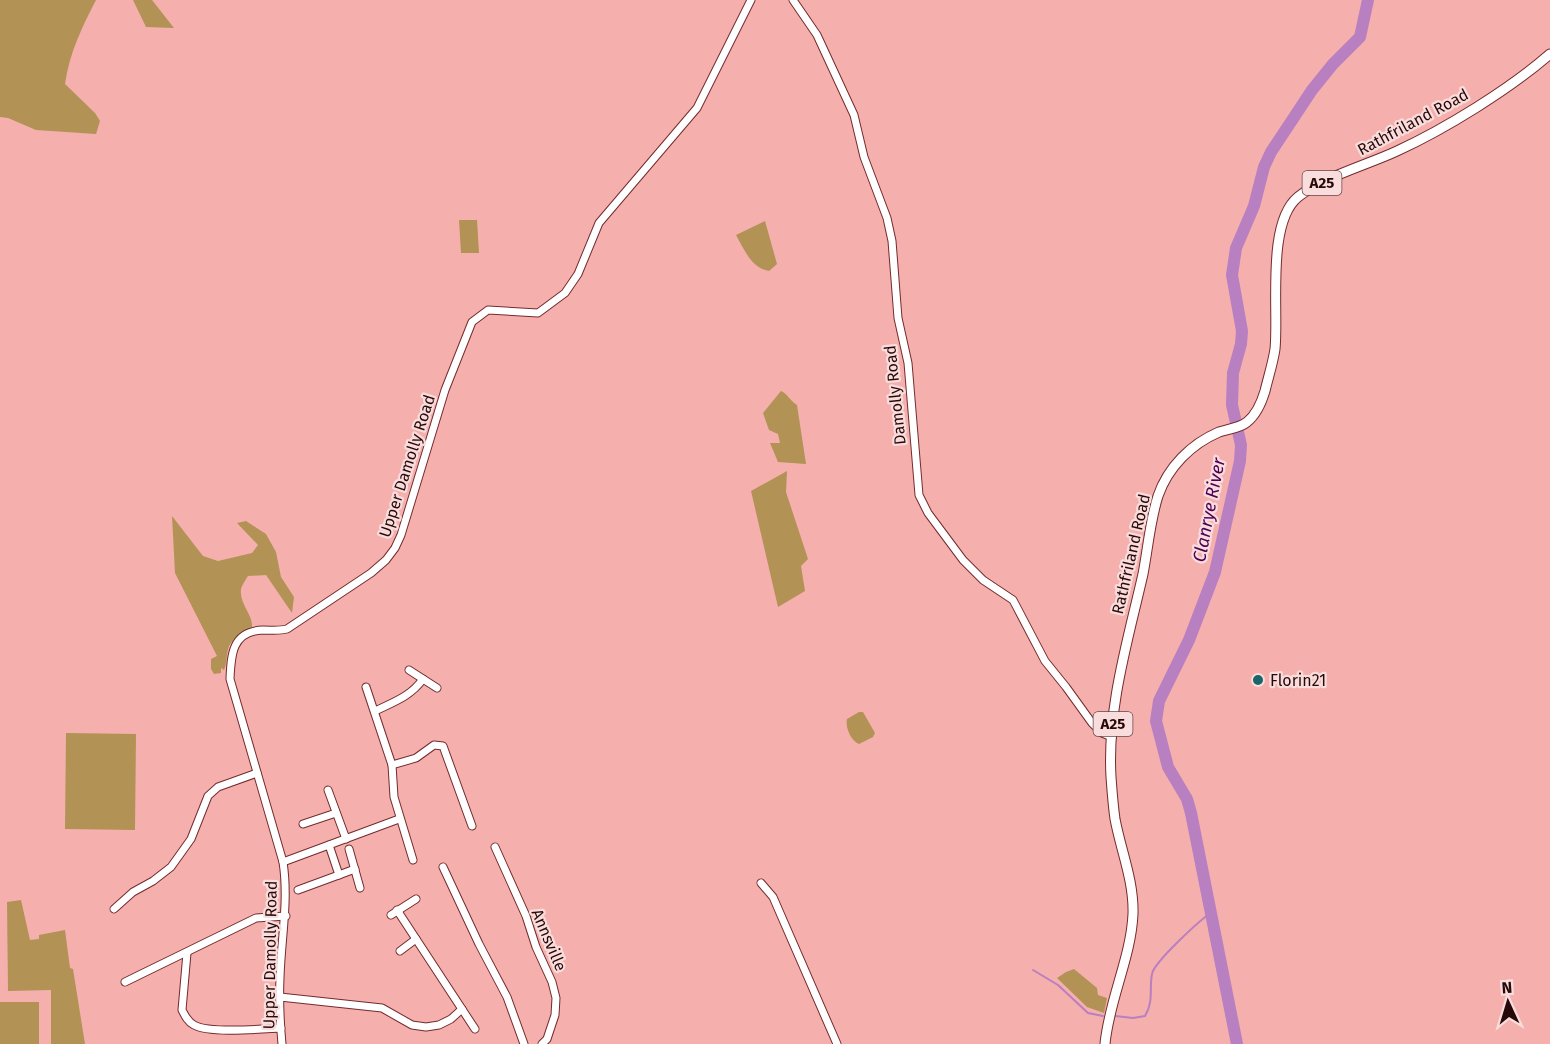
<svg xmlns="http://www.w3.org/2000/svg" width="1550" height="1044" viewBox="0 0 1550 1044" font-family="'Fira Sans',sans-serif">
<rect width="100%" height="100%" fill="#f5b0ad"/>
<g fill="#b29255">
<path d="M0 0H96C82 27 69 54 65 84L95 113 100 121 96 134 36 130 8 118 0 117Z"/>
<polygon points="133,0 152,0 174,28 146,27"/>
<polygon points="459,220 477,220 479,253 461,253"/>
<path d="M765 221 777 264 769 271C751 268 744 249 736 235Z"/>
<path d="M781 391C788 394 790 401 797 405L806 464 778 462 770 443H780L778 434 769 430 763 413Z"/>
<polygon points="787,471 786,492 808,559 801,566 805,591 778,607 751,491"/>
<path d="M172 516 203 556 218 561 252 553 258 545 237 523 246 521 266 534 276 552 281 577 294 597 292 613 266 575 248 576C246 579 242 585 241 589 239 604 253 614 252 627 244 632 234 637 229 646 226 654 227 664 224 670L221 668V673L214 674 211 669V659L217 656 175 573Z"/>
<path d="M859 712H863L875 733 873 737 859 744C851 741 845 727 847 719Z"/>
<polygon points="66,733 136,734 135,830 65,829"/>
<polygon points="21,900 30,940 39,939 39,935 65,930 70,968 73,969 85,1044 51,1044 51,990 8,991 7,902"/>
<polygon points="1074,969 1097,988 1098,995 1107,998 1104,1013 1087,1007 1057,978 1066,972"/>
<rect x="0" y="1002" width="39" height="42"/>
</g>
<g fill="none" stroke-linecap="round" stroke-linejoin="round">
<g stroke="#b87fc1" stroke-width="2">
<polyline points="1033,970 1058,985 1088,1013 1103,1016"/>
<path d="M1115 1016 1133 1018 1145 1016C1154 1001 1149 989 1152 974 1154 962 1200 920 1212 912"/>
</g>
<polyline stroke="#b87fc1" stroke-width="12" points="1237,1044 1191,813 1187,799 1168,767 1156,721 1159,701 1189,640 1215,572 1240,461 1241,445 1232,405 1233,373 1241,344 1242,331 1232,275 1236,248 1254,206 1264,167 1271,152 1312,90 1333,64 1360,37 1368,0"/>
<g stroke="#732b2d" stroke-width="9">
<g id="minor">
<polyline points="793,0 817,35 854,115 864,157 887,218 892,241 898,318 908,363 919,495 928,513 963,560 983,580 1013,600 1045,661 1066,687 1092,723 1102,733 1112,737"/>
<polyline points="409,670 437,688"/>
<polyline points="366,687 392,765"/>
<path d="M375 711C394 702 411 696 423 679"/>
<polyline points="328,790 346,839"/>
<polyline points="303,824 336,813"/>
<polyline points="329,845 339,875"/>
<polyline points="495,847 526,916 536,947 552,982 556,998 555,1015 547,1039 542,1044"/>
<polyline points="349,849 360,888"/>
<polyline points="413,860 394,797 392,765 416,758 434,745 443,746 472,826"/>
<polyline points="283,862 399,819"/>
<polyline points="443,867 479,944 507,997 524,1044"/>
<polyline points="761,883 773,897 837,1044"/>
<polyline points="298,890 355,869"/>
<polyline points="114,909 133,892 153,881 171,867 191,839 208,796 218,787 257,773"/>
<polyline points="397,910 475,1029"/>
<polyline points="391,915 416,899"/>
<polyline points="400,951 416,939"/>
<path d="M187 953 182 1010C185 1016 188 1022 194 1025 209 1034 262 1029 281 1028"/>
<polyline points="125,982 256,918 286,916"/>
<polyline points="280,997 382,1008 412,1025 426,1027 439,1025 451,1019 462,1009"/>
<path d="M282 1044C280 1022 279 1000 280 978 281 939 289 901 283 862L230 679C231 655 232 631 263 630 272 630 279 631 287 629L371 573 386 560 395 548 401 535 445 390 472 322 488 310 538 313 565 293 578 274 599 223 697 108 751 0"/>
</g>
</g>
<g stroke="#732b2d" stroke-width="11">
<path id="major" d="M1105 1044C1109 1000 1131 958 1133 914 1134 881 1121 851 1115 819 1113 805 1112 791 1111 777 1107 708 1128 640 1143 574 1148 548 1150 521 1158 496 1168 467 1191 444 1219 432 1228 429 1240 428 1247 422 1256 415 1262 401 1265 391 1268 378 1273 363 1275 349 1279 311 1266 223 1298 197 1323 177 1367 165 1397 151 1445 129 1510 89 1550 54"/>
</g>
<use href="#minor" stroke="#fff" stroke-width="7"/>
<use href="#major" stroke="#fff" stroke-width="9"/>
</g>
<circle fill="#18666c" stroke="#f9dddc" stroke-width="2" cx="1258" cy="680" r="6"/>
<g text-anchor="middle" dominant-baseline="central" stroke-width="4.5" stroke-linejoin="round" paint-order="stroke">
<g fill="#f9dddc" stroke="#664948" stroke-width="1.5">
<rect x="1302.5" y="171" width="39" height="24" rx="4.5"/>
<rect x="1093.5" y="712" width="39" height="24" rx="4.5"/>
</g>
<g font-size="15" font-weight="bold" fill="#270909">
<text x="1322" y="183">A25</text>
<text x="1113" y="724">A25</text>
</g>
<g font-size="16" fill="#270909" stroke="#f9dddc">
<text transform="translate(1413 122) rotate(-28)">Rathfriland Road</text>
<text transform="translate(895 395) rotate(-96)">Damolly Road</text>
<text transform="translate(407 466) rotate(-72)">Upper Damolly Road</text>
<text transform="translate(1131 554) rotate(-77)">Rathfriland Road</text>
<text transform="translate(549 940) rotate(67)">Annsville</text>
<text transform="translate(270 955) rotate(-89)">Upper Damolly Road</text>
</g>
<g font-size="16" fill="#270909" stroke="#f9dddc" text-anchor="start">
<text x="1270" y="680">Florin21</text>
</g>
<g font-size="18" font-style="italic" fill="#4c0056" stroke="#f9dddc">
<text transform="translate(1209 510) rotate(-79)">Clanrye River</text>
</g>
</g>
<g transform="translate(1508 1002) rotate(356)" stroke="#f9dddc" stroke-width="4.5" paint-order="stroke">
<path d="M0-4.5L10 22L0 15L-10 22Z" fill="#270909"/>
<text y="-9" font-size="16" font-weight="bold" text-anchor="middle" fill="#270909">N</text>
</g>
</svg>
